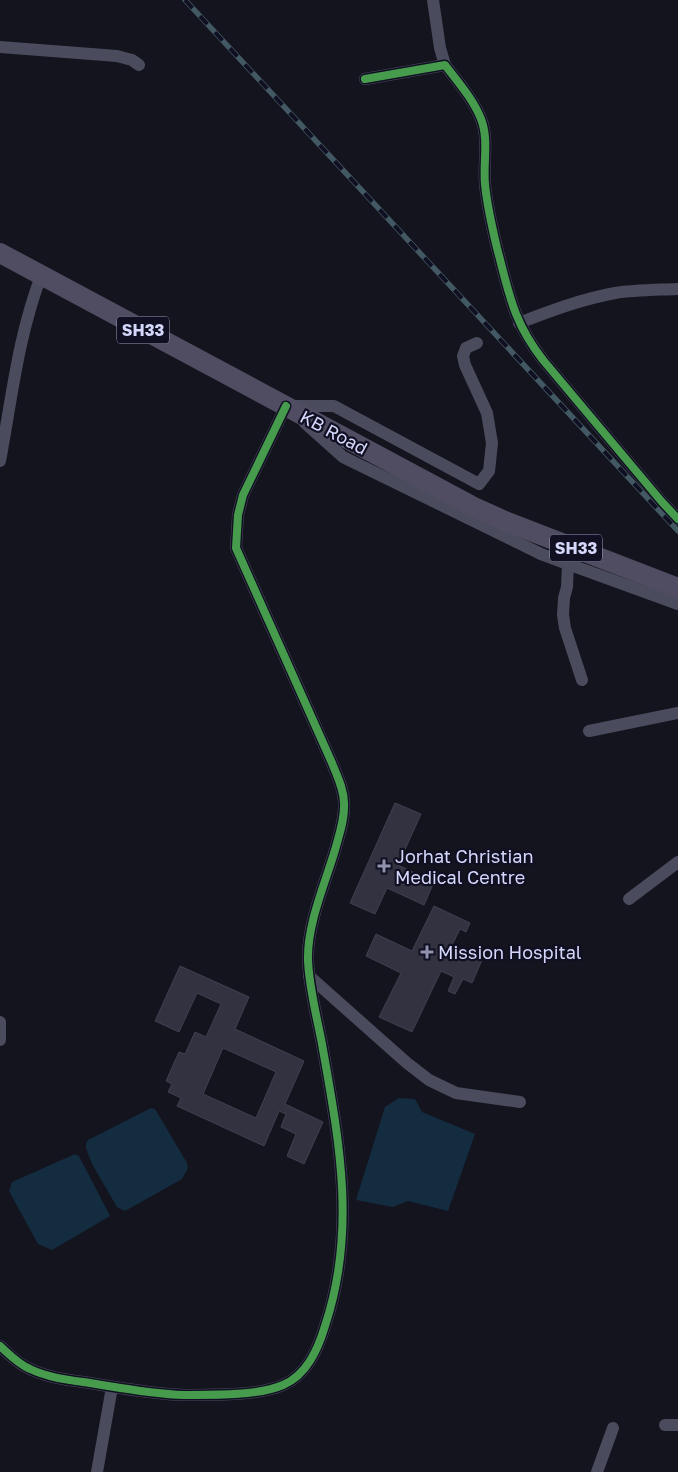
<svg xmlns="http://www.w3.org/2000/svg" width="678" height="1472" viewBox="0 0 678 1472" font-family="'Golos Text',sans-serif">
<rect width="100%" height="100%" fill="#14141e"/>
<g fill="#132c40">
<polygon points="399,1098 415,1099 422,1112 475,1134 448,1211 408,1201 393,1207 356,1200 385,1107"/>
<polygon points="151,1108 155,1109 187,1163 188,1168 182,1179 125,1211 117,1207 92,1164 86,1148 86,1144 88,1140"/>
<polygon points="75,1154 79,1156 110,1216 52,1250 38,1244 9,1191 12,1182"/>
</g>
<g fill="#323240" stroke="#404051" fill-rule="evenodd">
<polygon points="395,803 421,814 398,865 434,882 424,905 387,888 375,914 350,903"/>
<polygon points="434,906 470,923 466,932 460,929 452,945 482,960 472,983 463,979 455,994 448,991 454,977 441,971 412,1032 379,1017 401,973 366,956 376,934 412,951"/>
<path d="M180 966 249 997 235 1029 304 1061 285 1104 323 1122 304 1164 287 1156 296 1134 281 1127 286 1114 279 1111 264 1146 177 1106 181 1098 168 1092 172 1084 166 1081 179 1052 185 1054 195 1032 206 1037 221 1004 197 993 179 1032 155 1021ZM223 1048 276 1072 256 1118 203 1094Z"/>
</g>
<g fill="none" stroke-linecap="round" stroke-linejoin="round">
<g stroke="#4a4c5d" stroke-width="12">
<polyline points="433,0 440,48 445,65"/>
<polyline points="0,47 117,56 132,60 139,65"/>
<path d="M365 79 445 65C458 82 473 99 481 119 489 139 483 163 485 184 487 206 492 227 497 248 509 293 513 322 543 360L662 502 678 519"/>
<path d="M519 323C550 311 582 299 615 293 635 290 656 290 677 289"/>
<polyline points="291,406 334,406 479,484 489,471 492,443 487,413 465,365 463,356 466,348 477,343"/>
<polyline points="305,423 343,457 541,554 568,564 567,587 564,598 563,615 565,628 582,680"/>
<path d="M0 461C12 397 18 337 41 276"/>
<polyline points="568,564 678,604"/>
<polyline points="589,731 678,713"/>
<polyline points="629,899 678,862"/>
<polyline points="309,976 407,1063 429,1080 456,1093 520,1102"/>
<polyline points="0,1022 0,1040"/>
<path d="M0 1346C9 1354 18 1364 30 1369 49 1378 69 1380 90 1383 121 1388 152 1394 184 1395 211 1395 258 1396 283 1385 307 1375 318 1349 325 1326 357 1230 339 1140 322 1044 317 1017 309 988 308 960 307 924 325 884 335 850 339 835 345 819 344 803 344 789 337 776 332 763L236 548 238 515 243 495 286 406"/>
<polyline points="665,1425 678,1425"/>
<polyline points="97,1472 112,1387"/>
<polyline points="597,1472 613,1428"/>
</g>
<polyline stroke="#504d63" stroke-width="20" points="0,253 474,507 505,521 678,588"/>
<g stroke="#425862" stroke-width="5.5">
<polyline id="rail" points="185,0 678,531"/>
</g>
<use href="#rail" stroke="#101022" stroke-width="4" stroke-dasharray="11" stroke-linecap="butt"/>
<g stroke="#101022" stroke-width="11">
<g id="cycleway">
<path d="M365 79 445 65C458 82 473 99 481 119 489 139 483 163 485 184 487 206 492 227 497 248 509 293 513 322 543 360L662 502 678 519"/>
<path d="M0 1346C9 1354 18 1364 30 1369 49 1378 69 1380 90 1383 121 1388 152 1394 184 1395 211 1395 258 1396 283 1385 307 1375 318 1349 325 1326 357 1230 339 1140 322 1044 317 1017 309 988 308 960 307 924 325 884 335 850 339 835 345 819 344 803 344 789 337 776 332 763L236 548 238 515 243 495 286 406"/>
</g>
</g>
<use href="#cycleway" stroke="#469c4c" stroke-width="8"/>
</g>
<g fill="#9193ae" stroke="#101022" stroke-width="2">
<path d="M381.5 858.5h5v5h5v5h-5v5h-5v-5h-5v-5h5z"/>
<path d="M424.5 944.5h5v5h5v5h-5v5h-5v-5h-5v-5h5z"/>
</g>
<g text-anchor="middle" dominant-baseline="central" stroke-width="4.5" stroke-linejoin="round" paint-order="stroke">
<g fill="#101022" stroke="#9a9bba" stroke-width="1">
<rect x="117" y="316.5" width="52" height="27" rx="4"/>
<rect x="550" y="534.5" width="52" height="27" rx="4"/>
</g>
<g font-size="16" font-weight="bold" fill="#d5d7fb">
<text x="143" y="330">SH33</text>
<text x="576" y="548">SH33</text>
</g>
<g font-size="18" fill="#d5d7fb" stroke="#101022">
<text transform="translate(334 432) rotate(28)">KB Road</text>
</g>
<g font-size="18" fill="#d5d7fb" stroke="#101022" text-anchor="start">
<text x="395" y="856">Jorhat Christian<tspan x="395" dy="21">Medical Centre</tspan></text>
<text x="438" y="952">Mission Hospital</text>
</g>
</g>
</svg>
